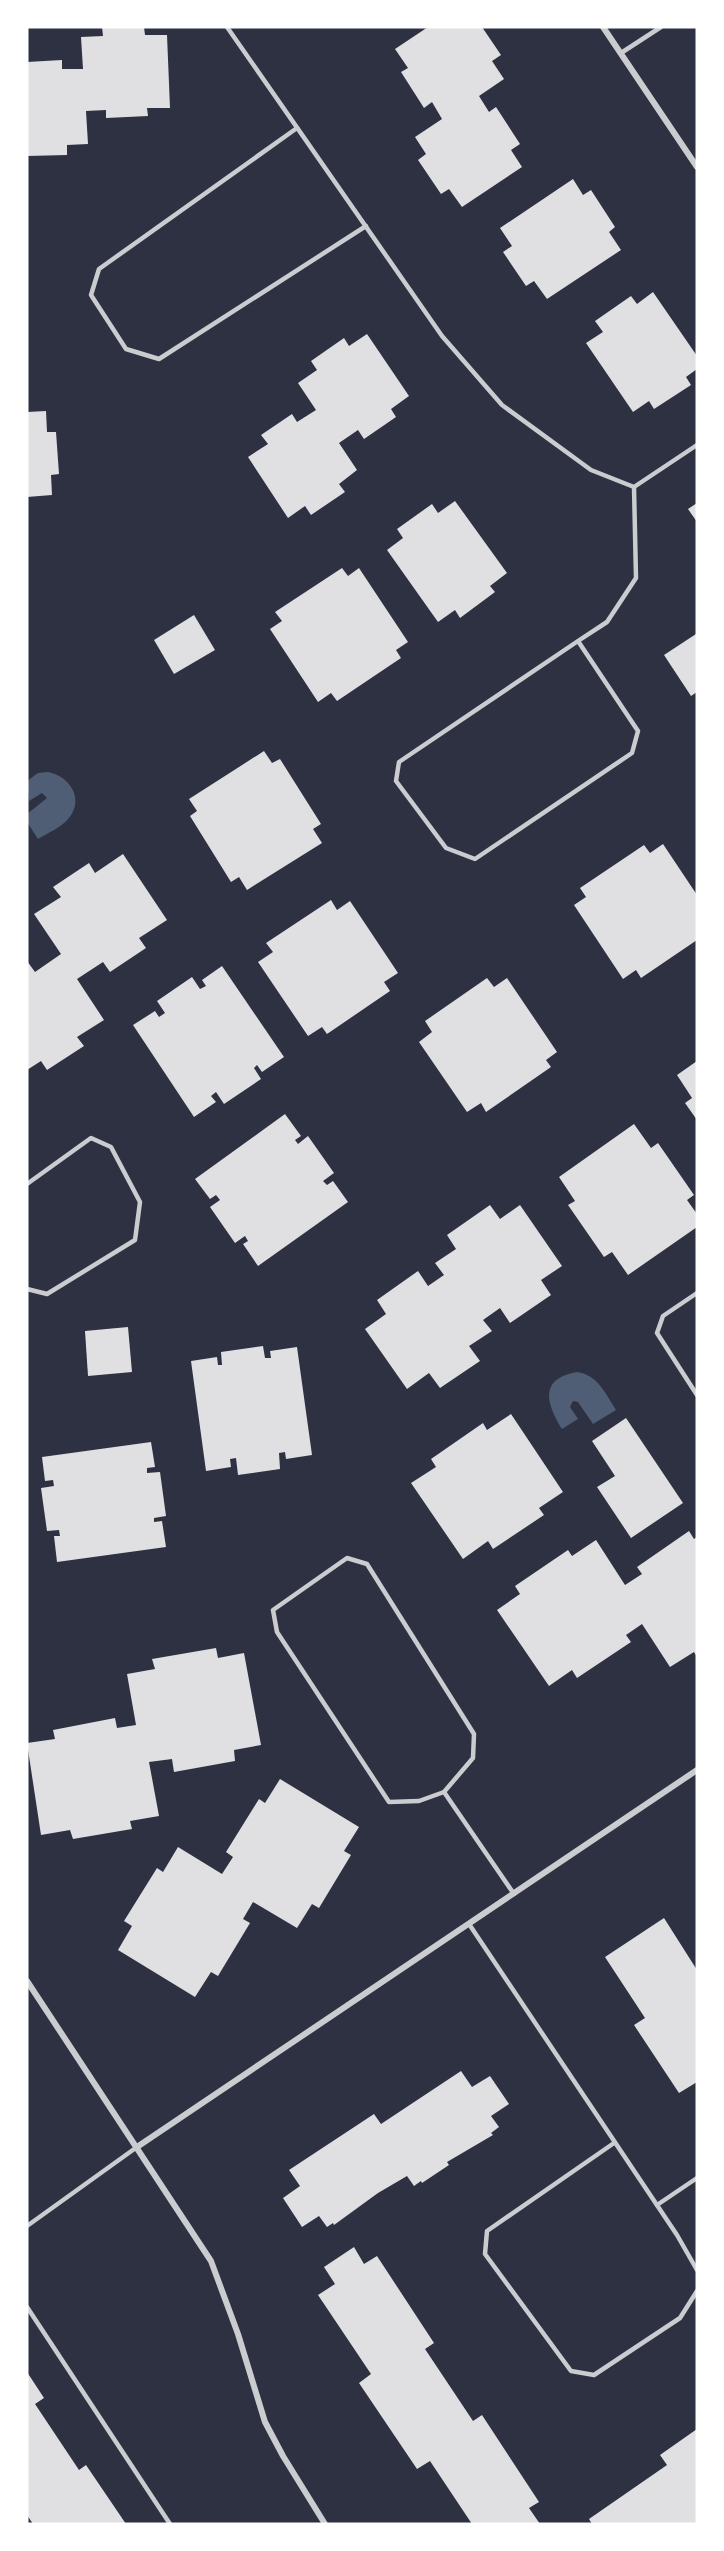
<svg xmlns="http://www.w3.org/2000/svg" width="724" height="2551" viewBox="0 0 724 2551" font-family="Cabin,sans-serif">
<rect width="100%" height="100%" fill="#2d3142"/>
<g fill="#4f5d75">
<path d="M48 772C69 776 85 798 69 818 62 827 48 833 38 839L27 822V814L47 798 42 793 29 801 27 781 38 773Z"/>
<path d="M577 1372C598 1375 605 1393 616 1410L593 1424 578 1402 573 1401 570 1407 578 1419 562 1429C547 1404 538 1379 577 1372Z"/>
</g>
<g fill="#e0e0e3">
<polygon points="102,27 144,27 145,35 167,35 170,108 147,108 148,116 106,118 106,110 86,111 88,144 67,145 67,155 27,156 27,62 62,60 62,69 83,69 81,37 103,36"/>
<polygon points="428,27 482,27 501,55 492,61 504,79 479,96 489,112 496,107 520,144 511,150 522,167 462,207 449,189 441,194 418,160 426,154 415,137 442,119 432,102 424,108 401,72 408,68 395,49"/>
<polygon points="573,179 583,195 591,190 615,227 609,232 621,250 547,299 534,281 526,286 503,252 512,246 500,228"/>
<polygon points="653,292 697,356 697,369 686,377 691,385 654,409 649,401 633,412 586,343 603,332 595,321 631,296 637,304"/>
<polygon points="367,334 409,396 391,409 396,417 364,439 358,430 339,443 357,470 339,484 345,492 311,515 305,506 288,518 248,457 268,444 261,435 292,414 297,422 316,410 298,383 317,370 311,361 344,338 349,346"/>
<polygon points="46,411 47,432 56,432 59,474 51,475 52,495 27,497 27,412"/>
<polygon points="455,501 507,573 490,586 495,592 460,618 455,610 438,622 387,550 403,538 397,529 432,504 438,513"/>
<polygon points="697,503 697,522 688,509"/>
<polygon points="342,568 348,576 359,568 408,642 396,650 401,658 337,701 331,693 318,702 270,629 282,621 275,612"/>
<polygon points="194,615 215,650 174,674 154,640"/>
<polygon points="696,634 697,692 691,696 664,655"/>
<polygon points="264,751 272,763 280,759 321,824 313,829 322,843 247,890 239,877 231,882 190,816 197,811 189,799"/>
<polygon points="663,844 697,895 697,940 641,978 636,970 623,979 574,905 586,897 580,888 644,845 650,853"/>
<polygon points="123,854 167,920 139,938 146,948 110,972 103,962 77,979 104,1020 77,1037 84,1046 47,1070 41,1061 27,1070 27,961 35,972 61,954 34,914 61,897 53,887 89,863 95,873"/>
<polygon points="331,900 337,910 350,901 398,973 384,982 390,991 327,1034 322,1027 308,1036 258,962 273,952 266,943"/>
<polygon points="222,966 284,1057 262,1072 257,1065 254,1068 261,1079 224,1104 216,1092 211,1096 216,1102 194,1117 133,1025 155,1011 159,1017 165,1013 157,1001 192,977 200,989 206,986 202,980"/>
<polygon points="487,978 494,987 507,978 557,1052 546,1060 551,1067 486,1112 481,1103 467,1112 419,1042 432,1032 425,1021"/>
<polygon points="697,1061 697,1120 685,1103 692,1098 677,1075"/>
<polygon points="285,1114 301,1136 295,1140 298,1144 308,1136 334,1173 323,1181 327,1185 333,1181 348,1202 258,1266 243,1244 248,1241 245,1236 235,1243 210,1207 220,1200 216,1195 210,1199 195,1179"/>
<polygon points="634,1124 651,1148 658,1143 694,1195 687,1200 697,1214 697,1227 628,1275 612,1252 604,1257 568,1205 575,1201 559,1177"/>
<polygon points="490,1205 500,1219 520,1205 562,1266 541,1280 551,1295 510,1323 500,1308 483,1320 492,1331 469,1346 480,1361 440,1388 429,1373 407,1389 365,1329 386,1314 377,1300 418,1271 428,1286 444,1275 435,1263 456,1249 447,1235"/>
<polygon points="128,1327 132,1372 88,1376 85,1331"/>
<polygon points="263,1346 265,1358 271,1358 270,1351 297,1347 312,1455 286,1459 285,1452 279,1453 280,1469 238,1475 236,1458 230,1459 231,1467 206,1471 191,1361 217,1357 218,1365 222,1365 221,1352"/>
<polygon points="511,1414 563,1492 539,1508 544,1515 493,1549 488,1541 463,1559 411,1483 436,1467 431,1459 483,1423 487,1430"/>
<polygon points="626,1418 683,1503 631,1538 597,1487 615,1476 592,1441"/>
<polygon points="151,1442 155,1467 147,1468 147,1473 160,1472 166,1516 154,1518 154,1522 162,1521 166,1547 57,1562 54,1536 60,1536 59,1530 47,1531 41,1488 54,1486 53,1480 45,1481 42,1457"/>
<polygon points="689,1531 694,1539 697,1537 697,1657 694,1652 670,1667 642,1624 626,1635 631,1642 577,1678 572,1670 549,1686 497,1610 520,1594 515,1586 568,1550 572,1556 596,1540 625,1585 642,1574 637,1567"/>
<polygon points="216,1648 218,1658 244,1653 261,1745 234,1750 235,1761 174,1772 172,1759 149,1762 159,1816 130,1821 132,1829 73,1839 70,1830 41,1835 27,1743 55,1739 53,1730 115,1718 117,1728 136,1725 127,1674 155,1669 152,1659"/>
<polygon points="280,1779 359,1827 344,1851 351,1855 319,1908 312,1904 297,1928 253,1902 243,1919 250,1923 218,1976 211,1972 195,1997 118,1950 132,1926 124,1921 157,1868 163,1872 178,1847 222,1874 233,1857 226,1852 259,1799 265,1803"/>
<polygon points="664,1918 697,1970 697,2082 679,2093 634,2025 645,2018 605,1957"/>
<polygon points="461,2071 472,2087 490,2076 509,2104 491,2116 499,2127 491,2133 493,2135 447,2162 449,2165 422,2183 421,2181 414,2186 407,2176 378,2193 334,2225 333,2223 327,2227 319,2216 302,2227 283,2198 300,2186 289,2170 374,2114 381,2124"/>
<polygon points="354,2247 364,2264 377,2256 434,2343 425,2349 473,2421 482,2415 539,2502 529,2508 540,2524 472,2524 430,2461 417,2469 359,2383 371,2374 318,2295 335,2284 324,2267"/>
<polygon points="27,2372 44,2398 35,2404 79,2470 86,2465 126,2524 33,2524 27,2515"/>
<polygon points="697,2429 697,2524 592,2524 589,2519 667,2465 660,2455"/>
</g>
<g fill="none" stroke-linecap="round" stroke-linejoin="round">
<g stroke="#caccd0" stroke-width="4.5">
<polyline points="227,27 442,336 502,405 591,470 634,487 697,445"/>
<polyline points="621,53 661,27"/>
<polyline points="297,128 99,269 91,295 126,349 159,359 366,226"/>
<polyline points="578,641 638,731 632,753 475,859 446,848 396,781 399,762 578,641 607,622 636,578 634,487"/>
<polyline points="27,1184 91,1138 111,1147 140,1202 135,1240 47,1294 27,1289"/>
<polyline points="697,1293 663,1316 657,1333 697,1395"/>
<polygon points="347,1558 367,1564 474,1734 473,1758 444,1792 419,1801 389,1802 277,1632 273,1610"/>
<polyline points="444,1792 514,1894"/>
<polyline points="469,1924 677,2235 697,2270"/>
<polyline points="614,2143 487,2231 485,2254 571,2371 594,2375 680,2318 697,2291"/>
<polyline points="657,2205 697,2178"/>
<polyline points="27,2226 137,2147"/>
<polyline points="27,2307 170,2524"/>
</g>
<g stroke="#caccd0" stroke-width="6">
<polyline points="603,27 697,167"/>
<polyline points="27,1981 211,2261 238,2334 265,2422 283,2456 325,2524"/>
<polyline points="137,2147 697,1770"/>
</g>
</g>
<rect width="724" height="2551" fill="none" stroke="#ffffff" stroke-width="57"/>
</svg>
